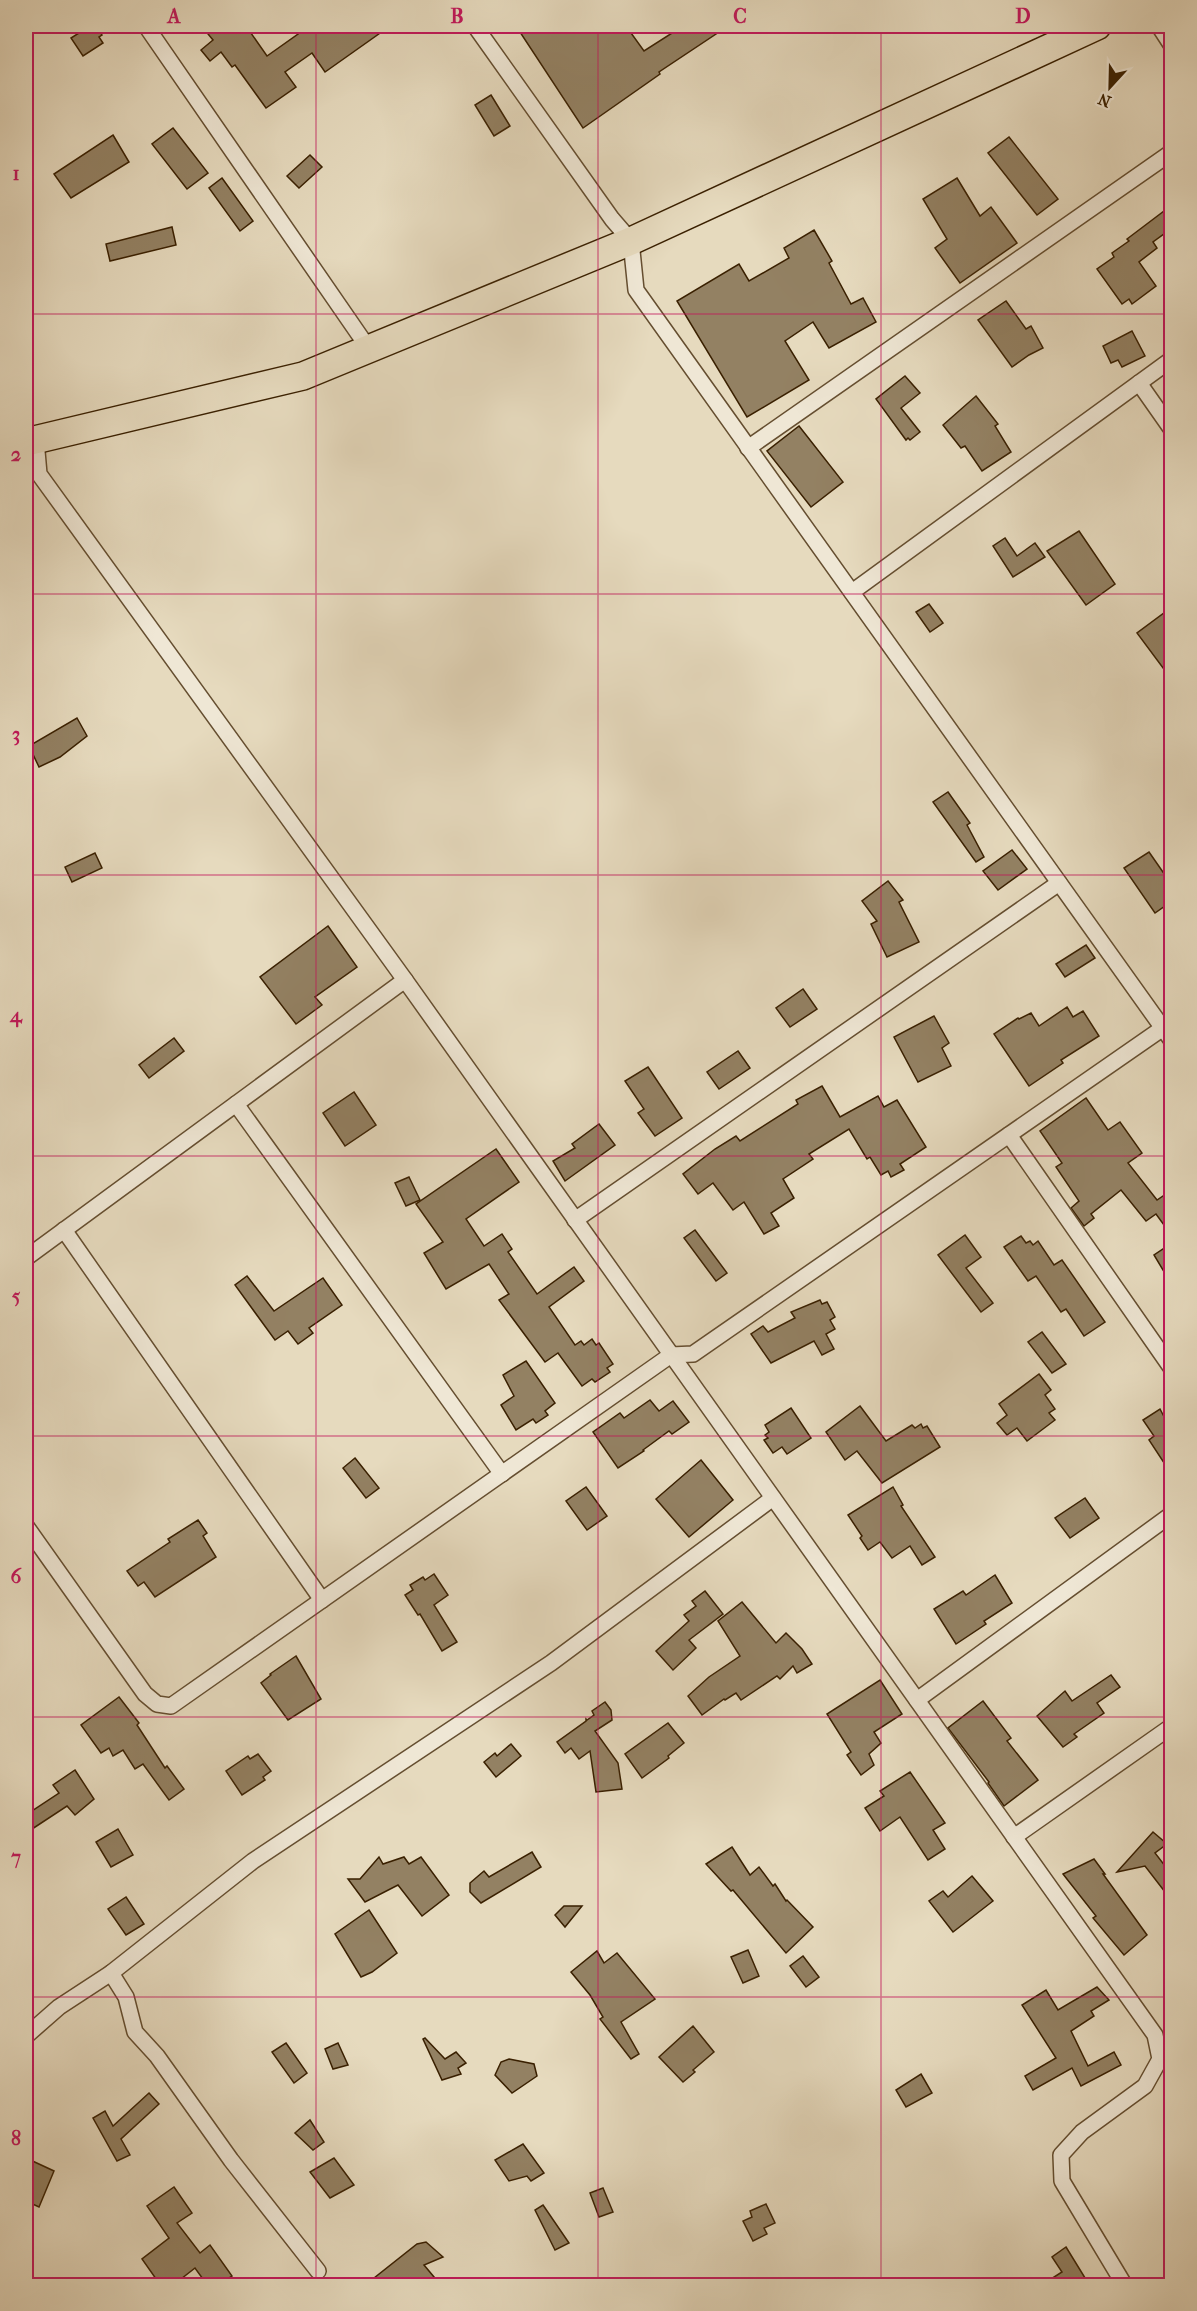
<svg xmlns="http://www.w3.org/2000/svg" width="1197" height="2311" viewBox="0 0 1197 2311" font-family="'IM FELL French Canon',serif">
<rect width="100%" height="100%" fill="#e6dabe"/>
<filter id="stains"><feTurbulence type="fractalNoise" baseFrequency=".00333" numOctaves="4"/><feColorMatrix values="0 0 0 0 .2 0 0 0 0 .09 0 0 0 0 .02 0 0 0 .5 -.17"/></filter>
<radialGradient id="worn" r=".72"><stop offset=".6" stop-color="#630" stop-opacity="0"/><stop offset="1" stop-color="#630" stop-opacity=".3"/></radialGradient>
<g fill="#938163" stroke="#3a2001" stroke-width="1.5">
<polygon points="90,26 96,26 102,35 99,37 103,43 83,56 71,38"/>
<polygon points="209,26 246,26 267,56 298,34 296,31 304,26 390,26 325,72 312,53 285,72 296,87 266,108 235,65 232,67 221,52 210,61 201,50 213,40 208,34 213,31"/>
<polygon points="516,26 626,26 644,51 683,26 728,26 659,72 660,74 583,128"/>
<polygon points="491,95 510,126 494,136 475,105"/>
<polygon points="173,128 208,173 187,189 152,144"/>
<polygon points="113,135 129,162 71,198 54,174"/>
<polygon points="1009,137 1058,199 1037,215 988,153"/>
<polygon points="310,155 322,167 299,188 287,176"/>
<polygon points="222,178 253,221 240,231 209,188"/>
<polygon points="957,178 980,216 991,207 1017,243 960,283 935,248 947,239 923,199"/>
<polygon points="1172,205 1172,228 1153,242 1157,248 1139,262 1156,286 1132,304 1129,299 1122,304 1097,269 1114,257 1112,253 1129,241 1127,239"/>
<polygon points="172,227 176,245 110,261 106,244"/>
<polygon points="814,230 832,261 829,263 851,304 863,298 876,322 829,348 813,322 785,341 809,380 747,417 677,301 739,264 749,281 789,258 784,248"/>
<polygon points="1006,301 1026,329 1031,326 1043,348 1029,355 1012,367 978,320"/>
<polygon points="1132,331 1145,356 1122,367 1118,360 1111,363 1103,346"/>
<polygon points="905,376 920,393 901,408 920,432 910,440 908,438 906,440 876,399"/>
<polygon points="976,396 998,424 995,426 1011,452 982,471 965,446 961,448 943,425"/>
<polygon points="799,426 843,482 811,507 767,451"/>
<polygon points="1079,531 1115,584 1086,605 1047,551"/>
<polygon points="1005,538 1017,556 1035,543 1045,557 1013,577 993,546"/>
<polygon points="929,604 943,623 930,632 916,612"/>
<polygon points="1172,607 1172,680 1137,633"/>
<polygon points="77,718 87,736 60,757 39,767 29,746"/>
<polygon points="948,792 970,823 967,825 984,857 976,862 933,802"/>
<polygon points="1012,850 1027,869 998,890 983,871"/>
<polygon points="1149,852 1172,885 1172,901 1155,913 1124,868"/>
<polygon points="95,853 102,868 72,882 65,867"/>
<polygon points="888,881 903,900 899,902 919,942 887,957 871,924 877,921 862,901"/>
<polygon points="328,926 357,967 315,997 322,1005 296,1024 260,977"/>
<polygon points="1086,945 1095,958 1065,977 1056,964"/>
<polygon points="803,989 817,1009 790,1027 776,1008"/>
<polygon points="1067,1007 1073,1017 1083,1011 1099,1036 1061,1060 1063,1063 1029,1086 994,1034 1018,1018 1019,1019 1031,1013 1039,1026"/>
<polygon points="934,1016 949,1043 942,1048 951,1066 918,1082 894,1037"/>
<polygon points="174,1038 184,1051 149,1078 139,1065"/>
<polygon points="738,1051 750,1068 719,1089 707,1072"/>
<polygon points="648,1067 682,1118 655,1136 638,1113 644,1109 625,1081"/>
<polygon points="822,1086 840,1117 878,1096 884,1107 897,1100 926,1147 900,1164 904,1170 891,1177 888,1171 881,1175 870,1157 867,1159 849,1129 809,1154 813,1159 783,1179 794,1198 771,1213 779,1226 764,1234 744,1202 733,1210 713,1183 698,1194 683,1174 715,1149 736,1136 740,1141 798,1104 796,1100"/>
<polygon points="354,1092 376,1125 345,1146 323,1113"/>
<polygon points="1086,1098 1108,1130 1120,1122 1142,1153 1128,1163 1157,1200 1172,1190 1172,1236 1156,1214 1146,1221 1121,1190 1091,1214 1094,1218 1084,1226 1071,1208 1079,1201 1056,1167 1062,1163 1040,1131"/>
<polygon points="599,1124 615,1145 565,1181 553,1161 575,1148 572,1144"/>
<polygon points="496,1149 519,1182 466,1219 484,1246 502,1234 512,1249 508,1252 537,1294 574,1267 584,1281 549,1307 575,1345 581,1341 584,1345 592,1339 596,1345 599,1343 613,1364 607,1368 610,1372 595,1382 592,1379 582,1386 558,1353 545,1362 499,1300 509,1294 489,1264 446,1289 424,1253 443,1242 416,1204"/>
<polygon points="409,1177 420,1200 406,1206 395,1183"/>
<polygon points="695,1230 727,1273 716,1281 684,1238"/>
<polygon points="965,1235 981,1257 966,1268 993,1303 981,1312 938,1255"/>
<polygon points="1021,1236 1026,1243 1030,1241 1033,1245 1038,1241 1054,1265 1062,1260 1105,1322 1084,1336 1066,1309 1061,1312 1036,1276 1028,1281 1004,1247"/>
<polygon points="1172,1243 1172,1285 1154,1255"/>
<polygon points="247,1276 274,1311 323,1278 342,1305 309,1328 313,1333 298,1344 288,1331 275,1340 235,1285"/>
<polygon points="820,1300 822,1304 827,1302 835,1317 830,1320 835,1329 826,1334 834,1349 822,1355 814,1341 771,1363 751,1334 763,1326 768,1332 795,1318 791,1312"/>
<polygon points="1042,1332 1066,1364 1052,1373 1028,1342"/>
<polygon points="526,1361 555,1403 545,1411 548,1415 536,1423 533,1419 516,1430 501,1405 514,1396 503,1375"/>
<polygon points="1039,1374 1051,1390 1045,1395 1055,1409 1049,1413 1055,1420 1027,1441 1017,1428 1007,1435 997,1423 1007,1415 999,1404"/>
<polygon points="650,1400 659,1411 673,1401 689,1422 672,1434 669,1431 643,1450 644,1451 618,1468 593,1432 620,1413 624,1418"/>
<polygon points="860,1406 886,1441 912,1425 915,1428 921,1424 923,1428 927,1426 940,1447 882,1483 857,1451 845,1460 826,1432"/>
<polygon points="791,1408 811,1438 787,1454 782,1447 773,1453 764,1440 768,1438 765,1435 769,1432 765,1425"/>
<polygon points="1160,1409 1172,1432 1172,1475 1149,1440 1154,1436 1143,1420"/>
<polygon points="355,1458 379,1488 366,1498 343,1468"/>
<polygon points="701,1460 733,1500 689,1537 656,1499"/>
<polygon points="586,1487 607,1516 587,1530 566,1501"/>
<polygon points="893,1487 903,1505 901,1506 935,1557 922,1565 910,1546 892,1558 880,1542 868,1550 860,1538 862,1536 848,1515"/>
<polygon points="1085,1498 1099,1518 1070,1538 1055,1518"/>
<polygon points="198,1520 207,1533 203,1536 216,1557 155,1597 144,1582 138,1586 127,1571 170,1542 168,1539"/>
<polygon points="434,1574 448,1595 434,1605 457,1642 442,1651 420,1614 418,1615 405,1595 413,1590 410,1585 423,1577 425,1580"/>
<polygon points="995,1575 1012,1603 984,1621 986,1624 956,1644 934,1609 963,1591 966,1595"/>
<polygon points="705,1591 723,1614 689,1640 696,1648 673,1670 656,1651 689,1621 684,1615 696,1606 692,1601"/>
<polygon points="742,1602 776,1643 786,1633 802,1649 812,1664 797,1673 793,1666 780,1679 777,1676 741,1700 736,1693 725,1700 724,1699 702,1715 688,1696 709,1677 740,1656 718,1621"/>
<polygon points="296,1656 321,1699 288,1720 261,1683 271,1675 270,1674"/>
<polygon points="1111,1675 1120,1687 1097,1703 1104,1713 1074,1734 1077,1737 1063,1747 1037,1716 1065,1691 1072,1701"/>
<polygon points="880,1680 902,1714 874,1732 881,1743 869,1754 874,1765 861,1775 847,1755 851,1752 827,1714"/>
<polygon points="119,1697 139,1723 137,1725 165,1768 167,1766 184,1789 169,1800 143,1764 135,1769 123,1750 113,1756 109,1748 101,1753 81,1725"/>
<polygon points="983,1701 1011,1738 1007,1741 1038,1780 1004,1806 988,1783 989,1782 948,1728"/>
<polygon points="605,1702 611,1710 612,1720 595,1731 618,1763 622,1789 596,1792 590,1751 579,1759 571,1748 565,1753 557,1742 586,1721 586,1719 587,1720 594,1715 592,1711"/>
<polygon points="668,1723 684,1743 668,1756 669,1758 642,1778 625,1754"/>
<polygon points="511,1744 521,1756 496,1777 484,1762 495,1753 497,1756"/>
<polygon points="258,1754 271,1771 263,1777 265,1780 242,1795 226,1771 248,1756 250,1759"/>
<polygon points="75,1770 94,1799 75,1815 67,1806 26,1833 26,1815 59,1793 53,1785"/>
<polygon points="910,1772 945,1823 933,1830 945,1849 928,1860 900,1817 880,1831 865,1808 884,1796 880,1791"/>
<polygon points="118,1829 133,1855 111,1867 96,1842"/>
<polygon points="1153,1832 1167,1844 1155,1853 1172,1875 1172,1901 1145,1866 1117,1872"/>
<polygon points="732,1847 750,1875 759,1867 773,1886 775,1884 786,1901 787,1900 813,1927 786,1953 733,1890 731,1891 706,1864"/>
<polygon points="532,1852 541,1867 481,1903 470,1892 470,1883 484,1871 489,1877"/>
<polygon points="379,1857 383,1864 404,1857 409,1864 421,1857 449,1895 422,1916 398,1885 365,1902 348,1879 360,1879"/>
<polygon points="1094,1859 1105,1874 1103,1874 1147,1935 1124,1955 1093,1918 1096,1916 1063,1874"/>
<polygon points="972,1876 993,1901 953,1932 929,1901 943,1891 948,1897"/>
<polygon points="126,1897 144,1924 126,1935 108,1909"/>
<polygon points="564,1906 582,1906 565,1927 555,1915"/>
<polygon points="369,1910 397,1953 372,1972 361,1977 335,1934"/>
<polygon points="748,1950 759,1976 743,1983 731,1957"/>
<polygon points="597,1951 604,1963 617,1953 655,1999 621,2022 639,2054 631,2059 600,2019 603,2017 590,1995 571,1972"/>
<polygon points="803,1956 819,1977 806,1987 790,1966"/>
<polygon points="1097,1987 1109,2000 1091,2011 1094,2016 1071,2031 1088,2066 1114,2052 1121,2065 1081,2086 1072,2068 1033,2090 1025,2076 1056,2058 1022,2005 1046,1990 1058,2010"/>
<polygon points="693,2026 714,2052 693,2070 695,2072 683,2082 659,2057"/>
<polygon points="425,2038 445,2059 456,2052 466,2063 458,2068 461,2074 442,2080 423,2039"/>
<polygon points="286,2043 307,2073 294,2083 272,2052"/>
<polygon points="338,2043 348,2065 333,2069 325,2049"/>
<polygon points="509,2059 534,2064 537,2076 512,2093 495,2075 501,2062"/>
<polygon points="921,2074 932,2093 906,2107 896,2090"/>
<polygon points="149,2093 159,2104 121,2139 130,2155 117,2161 93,2118 105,2111 113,2126"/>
<polygon points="310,2120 324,2142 313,2150 295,2133"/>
<polygon points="523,2144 544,2173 531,2181 527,2176 509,2181 495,2160"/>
<polygon points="26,2158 54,2171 39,2207 26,2201"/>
<polygon points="334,2158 354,2185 330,2198 310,2172"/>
<polygon points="174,2187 192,2213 177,2223 200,2253 210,2245 232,2276 229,2278 234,2286 208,2286 195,2268 172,2286 161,2286 142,2259 169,2238 147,2206"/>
<polygon points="603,2188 613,2212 599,2217 590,2193"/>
<polygon points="766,2204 775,2223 764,2228 767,2234 753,2241 743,2221 752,2217 750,2211"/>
<polygon points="543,2205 569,2243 555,2250 535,2210"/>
<polygon points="426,2242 443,2257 424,2265 434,2277 423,2286 364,2286 417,2244"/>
<polygon points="1066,2247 1090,2286 1040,2286 1062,2272 1052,2257"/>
</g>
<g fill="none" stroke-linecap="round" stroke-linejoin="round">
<g stroke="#654e30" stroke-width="18">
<g id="street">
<polyline points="146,26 369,349"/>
<polyline points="475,26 612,219 631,241 636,290 1172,1041"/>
<polyline points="1159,26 1172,46"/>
<polyline points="1139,383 1172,430"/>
<polyline points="36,440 39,474 405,980 1155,2035 1160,2059 1145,2086 1082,2132 1061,2155 1062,2181 1125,2286"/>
<polyline points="748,448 1172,152"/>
<polyline points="852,592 1172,359"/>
<polyline points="236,1104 502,1474"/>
<polyline points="1009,1135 1172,1369"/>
<polyline points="575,1220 1059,883"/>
<polyline points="64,1230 322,1600"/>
<polyline points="26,1258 405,980"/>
<polyline points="26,1526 145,1694 157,1704 171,1706 671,1355 693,1354 1163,1028"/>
<polyline points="917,1700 1172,1514"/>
<polyline points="1014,1837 1172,1726"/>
<polyline points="111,1973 126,1997 135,2032 157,2056 231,2160 318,2271"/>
<polyline points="26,2036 59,2007 111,1973 253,1861 551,1663 773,1498"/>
</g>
</g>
<g stroke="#3a2001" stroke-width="30">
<polyline id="highway" points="26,442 303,376 631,241 1097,26"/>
</g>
<use href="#street" stroke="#efe7d5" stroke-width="15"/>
<use href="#highway" stroke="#e6dabe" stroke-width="27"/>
</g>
<path fill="none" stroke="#c2185b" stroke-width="1.5" stroke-opacity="0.55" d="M316 26V2286M598 26V2286M881 26V2286M26 314H1172M26 594H1172M26 875H1172M26 1156H1172M26 1436H1172M26 1717H1172M26 1997H1172"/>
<rect width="1197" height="2311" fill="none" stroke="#e6dabe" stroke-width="66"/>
<g transform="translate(1110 87) rotate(202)" stroke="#efe7d5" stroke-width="4.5" paint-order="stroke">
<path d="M0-4.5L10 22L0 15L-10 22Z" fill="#3a2001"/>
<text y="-9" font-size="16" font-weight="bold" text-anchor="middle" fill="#3a2001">N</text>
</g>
<rect x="33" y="33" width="1131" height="2245" fill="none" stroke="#c2185b" stroke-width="2"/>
<g font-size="20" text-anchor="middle" font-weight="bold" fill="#c2185b">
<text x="174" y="23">A</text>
<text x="457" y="23">B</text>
<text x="740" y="23">C</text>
<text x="1023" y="23">D</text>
<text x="16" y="180">1</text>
<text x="16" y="461">2</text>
<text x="16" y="741">3</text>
<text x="16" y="1022">4</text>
<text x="16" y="1303">5</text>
<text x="16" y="1583">6</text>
<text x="16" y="1864">7</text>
<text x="16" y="2145">8</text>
</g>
<rect width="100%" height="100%" filter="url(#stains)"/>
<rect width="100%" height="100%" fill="url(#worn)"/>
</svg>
